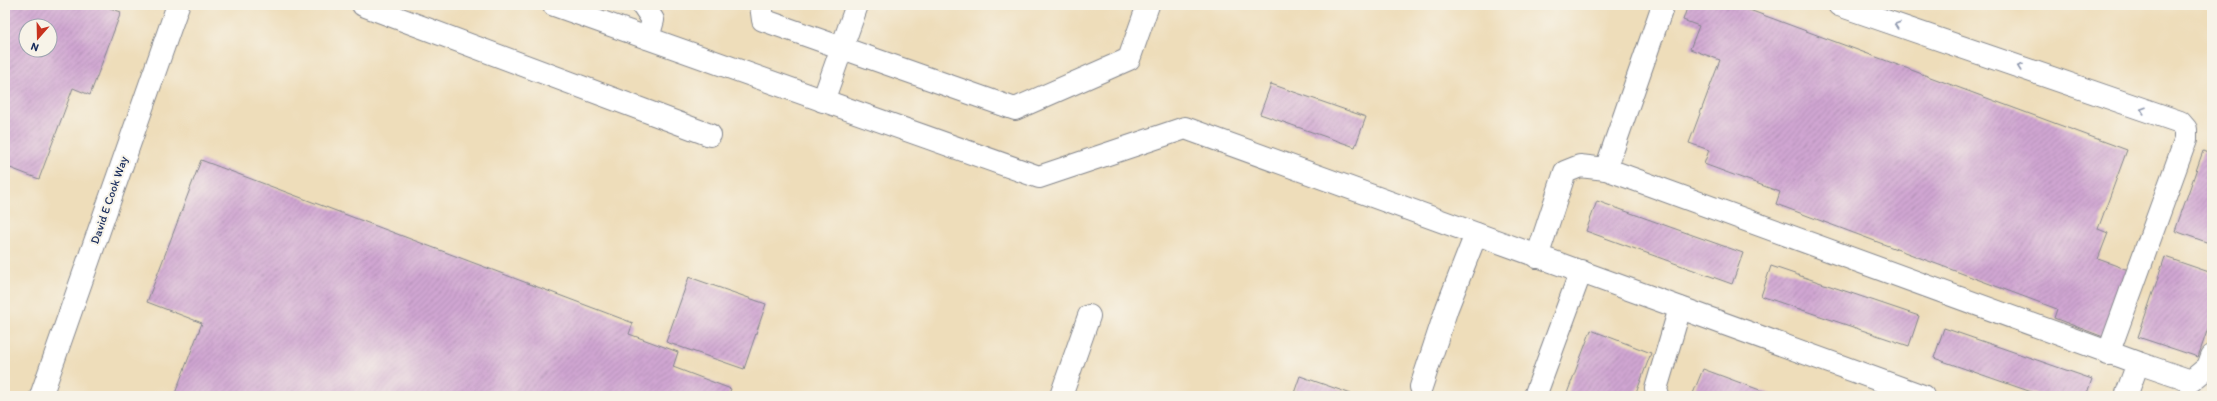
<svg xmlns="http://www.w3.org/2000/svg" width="2217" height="401" viewBox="0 0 2217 401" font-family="Itim,sans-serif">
<defs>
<pattern id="building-hatch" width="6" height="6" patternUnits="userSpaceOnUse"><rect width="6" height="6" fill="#d0a6d2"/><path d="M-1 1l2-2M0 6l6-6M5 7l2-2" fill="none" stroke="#a888ae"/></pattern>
</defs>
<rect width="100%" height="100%" fill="#f7f3e8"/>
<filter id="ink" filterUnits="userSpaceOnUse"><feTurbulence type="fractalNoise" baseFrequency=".025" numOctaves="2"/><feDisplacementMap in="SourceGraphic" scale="8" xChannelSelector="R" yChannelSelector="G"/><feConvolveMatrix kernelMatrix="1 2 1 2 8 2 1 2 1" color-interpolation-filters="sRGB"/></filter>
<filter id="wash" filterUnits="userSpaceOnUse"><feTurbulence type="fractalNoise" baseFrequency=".012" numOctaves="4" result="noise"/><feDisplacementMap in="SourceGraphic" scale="16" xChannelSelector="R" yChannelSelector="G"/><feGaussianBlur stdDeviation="0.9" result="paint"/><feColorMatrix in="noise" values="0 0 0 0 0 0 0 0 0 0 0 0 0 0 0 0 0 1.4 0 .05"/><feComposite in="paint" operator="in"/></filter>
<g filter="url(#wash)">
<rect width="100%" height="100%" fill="#eeddba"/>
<g id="blocks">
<g fill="url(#building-hatch)" fill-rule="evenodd">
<path d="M5 5H102L121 12 90 95 73 88 39 179 5 166ZM26 26H50V50H26Z"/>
<polygon points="1688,5 1736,5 2127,150 2098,229 2108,233 2098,259 2131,271 2106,338 2054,318 2057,309 1776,204 1780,192 1704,164 1709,150 1689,143 1720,60 1690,49 1699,26 1683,20"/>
<polygon points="1271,84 1366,117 1355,147 1260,114"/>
<polygon points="2203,151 2212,155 2212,244 2175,231"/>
<polygon points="201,160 633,323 629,334 678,352 673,367 731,389 728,396 174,396 202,323 147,302"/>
<polygon points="1597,201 1743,253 1732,284 1586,231"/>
<polygon points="2165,257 2212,273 2212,317 2198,357 2138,337"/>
<polygon points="1771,266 1919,316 1909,346 1761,296"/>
<polygon points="689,277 766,304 744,369 666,342"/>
<polygon points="1944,328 2092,379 2086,396 2043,396 1934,358"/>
<polygon points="1591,330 1651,353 1635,396 1566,396"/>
<polygon points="1703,369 1776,396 1692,396"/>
<polygon points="1300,376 1357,396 1293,396"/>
</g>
</g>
</g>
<g filter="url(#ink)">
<use href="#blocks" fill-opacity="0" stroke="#84868c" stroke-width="1"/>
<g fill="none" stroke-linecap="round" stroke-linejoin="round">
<g stroke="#84868c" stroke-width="24">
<g id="minor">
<polyline points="363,5 710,135"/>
<polyline points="554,5 1039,177 1185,128 1923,396"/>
<polyline points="643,5 653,20 648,38"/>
<polyline points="761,5 763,20 1015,109 1129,59 1148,5"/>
<polyline points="1839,5 2180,122 2186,129 2186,139 2108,354"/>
<polyline points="823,101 857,5"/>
<polyline points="1606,169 1663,5"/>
<polyline points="1537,257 1565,172 1580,166 1606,169 2138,363 2126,396"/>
<polyline points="2138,363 2191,381 2208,367 2212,356"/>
<polyline points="1421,387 1447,308 1476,234"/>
<polyline points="41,396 178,5"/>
<polyline points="1061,396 1089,316"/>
<polyline points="1535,396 1581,271"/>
<polyline points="1658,396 1656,389 1680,308"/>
</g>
</g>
<use href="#minor" stroke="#fff" stroke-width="22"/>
</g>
<defs><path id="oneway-chevron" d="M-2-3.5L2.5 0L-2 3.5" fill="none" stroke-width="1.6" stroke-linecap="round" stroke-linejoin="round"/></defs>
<g stroke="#8d97ae">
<use href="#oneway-chevron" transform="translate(1897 25) rotate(-161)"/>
<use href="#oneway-chevron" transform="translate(2020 67) rotate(-161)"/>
<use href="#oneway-chevron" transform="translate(2143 110) rotate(-161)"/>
</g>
</g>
<g text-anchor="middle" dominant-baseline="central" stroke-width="4" stroke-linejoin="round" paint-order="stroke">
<g font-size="12" fill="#1b2f5e" stroke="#f7f3e8">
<text transform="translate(109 200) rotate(-71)">David E Cook Way</text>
</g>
</g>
<rect width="2217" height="401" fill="none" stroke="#f7f3e8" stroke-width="20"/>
<g transform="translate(38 38) rotate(200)"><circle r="19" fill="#f7f3e8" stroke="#9fa5b1"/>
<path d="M0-3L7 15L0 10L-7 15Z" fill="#c8321e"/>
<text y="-6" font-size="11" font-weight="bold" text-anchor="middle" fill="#1b2f5e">N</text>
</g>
</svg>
